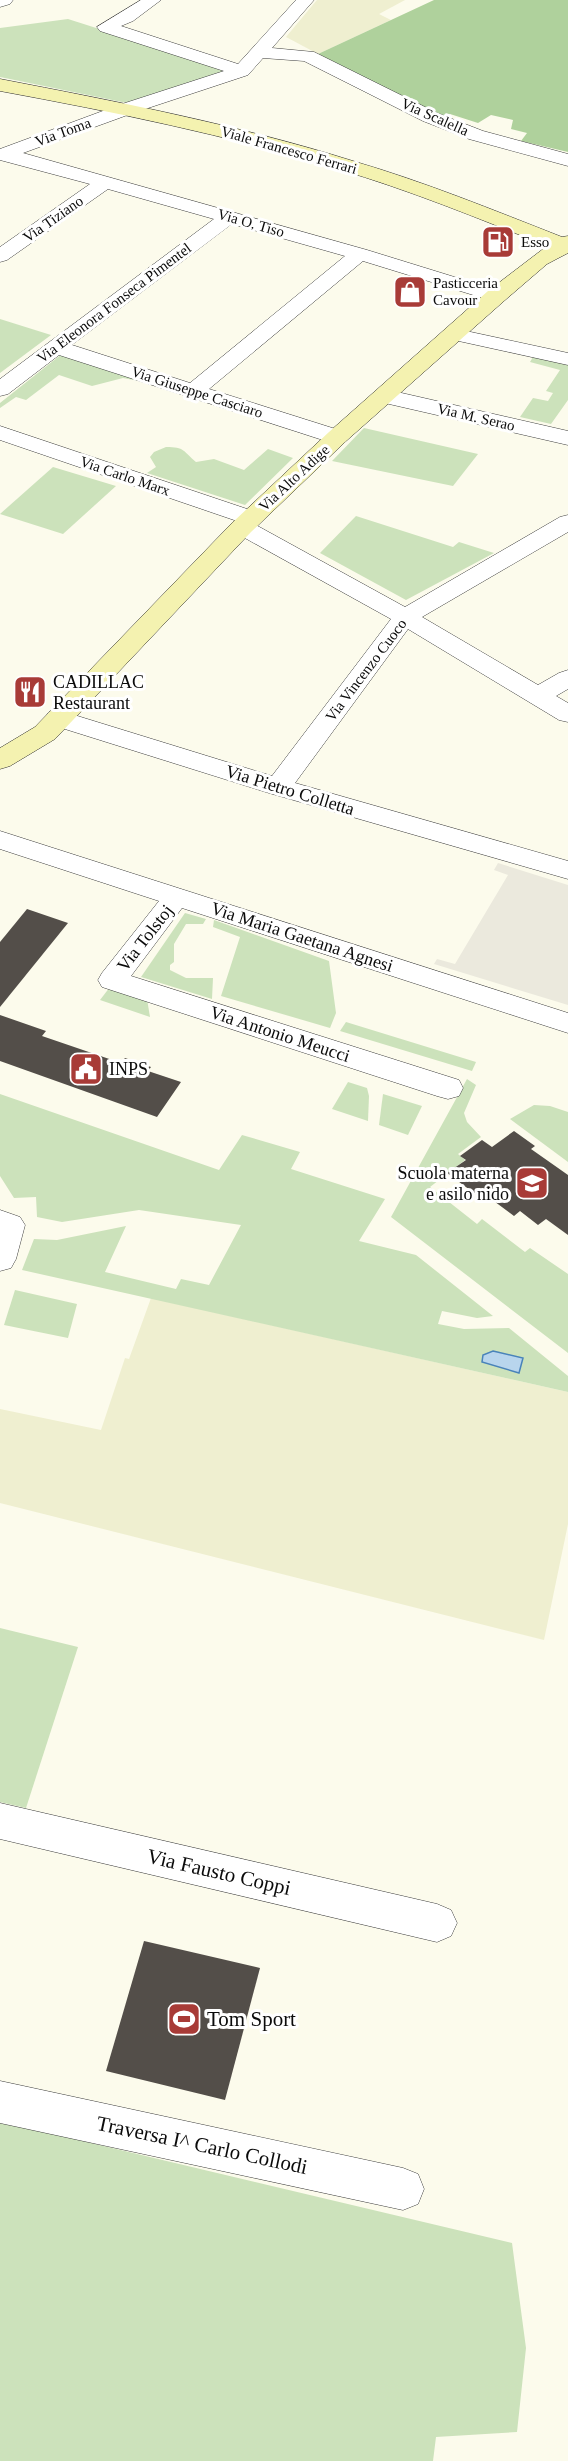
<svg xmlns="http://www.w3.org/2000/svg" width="568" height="2461" viewBox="0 0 568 2461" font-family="Georgia,serif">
<rect width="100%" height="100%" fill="#fcfbec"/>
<g fill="#efefd0">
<polygon points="317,0 405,0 379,14 391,20 318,54 286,37"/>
<polygon points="151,1298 568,1392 568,1524 544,1640 0,1503 0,1409 101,1430 125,1358 129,1359"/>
</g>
<g fill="#cce2bb">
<polygon points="68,19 228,70 127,103 0,77 0,28"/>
<polygon points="0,319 51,335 0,373"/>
<polygon points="63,353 155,384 123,378 92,386 59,375 26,400 16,397 0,408 0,403"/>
<polygon points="533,357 568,364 568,400 551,424 520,417 533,398 548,401 553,393 546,391 560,370 530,362"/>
<polygon points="364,428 478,454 453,486 332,461"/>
<path d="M166 447C185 447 183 451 196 462L214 459 244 470 268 449 293 458 245 505 147 473 156 467 150 457 154 452Z"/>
<polygon points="53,467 116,486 63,534 0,514"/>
<polygon points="356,516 453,547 459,542 494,553 406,600 320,553"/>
<polygon points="185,913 206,919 203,924 186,924 174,944 174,962 170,965 170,970 186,978 213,978 212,999 141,977"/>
<polygon points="214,920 329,961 336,1013 330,1028 221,996 240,937 213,927"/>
<polygon points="110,987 147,999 150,1017 100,1000"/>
<polygon points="346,1022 476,1062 472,1071 340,1031"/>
<polygon points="467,1079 476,1085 464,1113 467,1122 481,1137 458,1154 465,1160 430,1187 477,1224 482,1219 525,1252 530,1248 568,1274 568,1353 391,1217"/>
<polygon points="348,1082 367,1088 369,1096 368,1121 332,1109"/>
<polygon points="0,1094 219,1170 242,1135 300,1152 291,1169 385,1199 359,1241 416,1255 493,1316 477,1318 442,1311 438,1324 464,1329 509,1328 568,1376 568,1392 22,1270 34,1239 57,1240 126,1226 105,1272 176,1289 181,1279 209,1285 241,1225 139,1210 62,1222 37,1217 36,1197 14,1198 0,1176"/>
<polygon points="383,1094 422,1106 408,1135 379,1125"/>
<polygon points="534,1105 550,1106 568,1112 568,1162 510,1119"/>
<polygon points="15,1290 77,1304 68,1338 4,1325"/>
<polygon points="0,1628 78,1647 26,1808 0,1802"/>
<polygon points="0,2119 91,2143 512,2243 526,2348 517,2432 436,2437 433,2461 0,2461"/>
</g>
<polygon fill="#afd19c" points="434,0 568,0 568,152 521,141 527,133 511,129 513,120 491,115 478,123 450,114 443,118 318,54"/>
<polygon fill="#ebe9dd" points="498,863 568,885 568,1005 434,964 437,959 455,964 508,875 494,870"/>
<polygon fill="#b8d5ed" stroke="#4983ba" stroke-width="1.5" points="493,1351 523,1358 519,1373 482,1362 483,1355"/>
<g fill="#534e49">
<polygon points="27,909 68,923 0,1007 0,942"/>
<polygon points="0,1015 46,1031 42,1036 121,1063 125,1058 151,1067 148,1071 181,1082 157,1117 0,1061"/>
<polygon points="514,1131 535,1146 531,1149 568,1175 568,1235 546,1219 538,1225 520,1211 514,1216 479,1190 474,1193 447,1173 466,1160 460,1156 482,1140 492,1147"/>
<polygon points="144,1941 260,1968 225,2100 106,2071"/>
</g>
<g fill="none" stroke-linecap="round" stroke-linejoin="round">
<g stroke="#3e3e3e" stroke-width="1">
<g id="street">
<polygon points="0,0 13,0 10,4 0,7"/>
<path d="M141 0H161L133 21 121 26 238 64 296 0H314L272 48 314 52 437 113 483 131 568 154V166L469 139 423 121 304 61 263 58 248 75 133 113 23 153 367 250 503 292 506 296 503 300 496 302 363 261 209 389 345 432 348 437 345 442 337 444 329 442 59 355 8 394 0 396V379L214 219 108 189 7 260 0 262V247L90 184 0 160V149L119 105 224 71 100 31 97 27ZM232 224 345 256 190 383 72 345Z"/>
<polygon points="452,328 568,353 568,365 445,338 441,334 445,330"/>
<polygon points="384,389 568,431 568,445 376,401 373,396 376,391"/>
<polygon points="0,426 259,513 263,518 259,523 254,524 405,607 560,517 568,515 568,532 422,617 538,685 559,673 568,670 568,689 556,696 568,703 568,722 559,720 408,629 295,783 568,861 568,879 269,793 49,724 45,718 49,712 58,710 272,776 391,619 234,532 230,527 237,521 0,440"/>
<polygon points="0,831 568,1013 568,1033 182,908 131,976 459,1080 463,1088 459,1096 448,1099 437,1096 102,987 98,980 102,973 159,901 0,849"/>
<polygon points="0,1210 20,1217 25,1225 16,1259 11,1268 0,1271"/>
<polygon points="0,1803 437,1904 451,1910 457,1923 451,1936 437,1942 0,1839"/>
<polygon points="0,2081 403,2168 418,2174 424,2189 418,2204 403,2210 0,2123"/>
</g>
</g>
<g stroke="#2d2d2d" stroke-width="1">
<path id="secondary" d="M0 79C119 102 238 125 353 161 425 182 493 210 562 237L568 236V253L547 264 504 301 345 442 251 532 55 739 10 766 0 769V748L35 727 233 522 329 432 488 291 547 246C478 218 409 190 338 169 227 135 114 112 0 91Z"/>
</g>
<use href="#street" fill="#fff" fill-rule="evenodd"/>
<use href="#secondary" fill="#f4f2b0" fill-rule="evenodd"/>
</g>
<defs>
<g id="fuel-square" transform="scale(1.725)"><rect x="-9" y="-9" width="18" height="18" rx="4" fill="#a83b37" stroke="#fff"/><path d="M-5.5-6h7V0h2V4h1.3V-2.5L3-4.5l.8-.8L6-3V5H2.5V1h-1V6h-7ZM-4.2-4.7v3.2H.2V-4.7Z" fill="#fff"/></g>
<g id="shop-square" transform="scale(1.725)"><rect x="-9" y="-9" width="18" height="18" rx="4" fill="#a83b37" stroke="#fff"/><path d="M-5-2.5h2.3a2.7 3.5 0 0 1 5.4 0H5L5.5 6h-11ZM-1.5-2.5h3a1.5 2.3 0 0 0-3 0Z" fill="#fff"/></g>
<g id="restaurant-square" transform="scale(1.725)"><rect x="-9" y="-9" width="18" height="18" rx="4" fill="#a83b37" stroke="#fff"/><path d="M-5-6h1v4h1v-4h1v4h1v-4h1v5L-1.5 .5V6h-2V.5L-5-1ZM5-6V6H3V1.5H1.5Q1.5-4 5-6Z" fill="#fff"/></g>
<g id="civic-square" transform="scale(1.725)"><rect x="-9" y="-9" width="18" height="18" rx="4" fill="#a83b37" stroke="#fff"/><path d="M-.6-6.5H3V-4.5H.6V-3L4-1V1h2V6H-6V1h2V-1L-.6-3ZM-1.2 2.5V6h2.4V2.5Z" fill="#fff"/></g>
<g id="school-square" transform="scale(1.725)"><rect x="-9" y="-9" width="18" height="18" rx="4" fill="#a83b37" stroke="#fff"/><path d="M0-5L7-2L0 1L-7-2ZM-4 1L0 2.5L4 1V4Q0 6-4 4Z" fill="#fff"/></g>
<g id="stadium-square" transform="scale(1.725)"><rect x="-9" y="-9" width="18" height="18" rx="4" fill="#a83b37" stroke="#fff"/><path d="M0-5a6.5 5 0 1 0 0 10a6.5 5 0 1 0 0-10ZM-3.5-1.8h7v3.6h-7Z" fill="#fff"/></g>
</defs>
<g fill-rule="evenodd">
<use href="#fuel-square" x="498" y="242"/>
<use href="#shop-square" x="410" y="292"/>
<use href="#restaurant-square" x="30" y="692"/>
<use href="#civic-square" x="86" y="1069"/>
<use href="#school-square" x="532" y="1183"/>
<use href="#stadium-square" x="184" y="2019"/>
</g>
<g text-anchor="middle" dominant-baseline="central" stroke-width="6" stroke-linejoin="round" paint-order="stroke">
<g font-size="15" fill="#0b0b0b" stroke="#fff">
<text transform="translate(435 117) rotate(24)">Via Scalella</text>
<text transform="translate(63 132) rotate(-20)">Via Toma</text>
<text transform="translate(289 150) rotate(16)">Viale Francesco Ferrari</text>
<text transform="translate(53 219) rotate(-35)">Via Tiziano</text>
<text transform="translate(251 223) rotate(16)">Via O. Tiso</text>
<text transform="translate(114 303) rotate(-37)">Via Eleonora Fonseca Pimentel</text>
<text transform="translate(197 392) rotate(18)">Via Giuseppe Casciaro</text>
<text transform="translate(476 417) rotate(13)">Via M. Serao</text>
<text transform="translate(125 476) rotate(19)">Via Carlo Marx</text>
<text transform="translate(294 478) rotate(-43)">Via Alto Adige</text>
<text transform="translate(366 670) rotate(-53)">Via Vincenzo Cuoco</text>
</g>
<g font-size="15" fill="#0b0b0b" stroke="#fff" text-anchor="start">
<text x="521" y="242">Esso</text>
<text x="433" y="283">Pasticceria<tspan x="433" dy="17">Cavour</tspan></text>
</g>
<g font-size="18" fill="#0b0b0b" stroke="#fff" text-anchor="start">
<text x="53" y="682">CADILLAC<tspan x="53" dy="21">Restaurant</tspan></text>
<text x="109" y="1069">INPS</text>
<text x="509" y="1173" text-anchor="end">Scuola materna<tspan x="509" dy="21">e asilo nido</tspan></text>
</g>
<g font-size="18" fill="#0b0b0b" stroke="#fff">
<text transform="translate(290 790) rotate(17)">Via Pietro Colletta</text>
<text transform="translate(302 937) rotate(18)">Via Maria Gaetana Agnesi</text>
<text transform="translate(145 938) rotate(-52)">Via Tolstoj</text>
<text transform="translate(280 1034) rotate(18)">Via Antonio Meucci</text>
</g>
<g font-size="21" fill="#0b0b0b" stroke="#fff">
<text transform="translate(219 1872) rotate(13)">Via Fausto Coppi</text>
<text transform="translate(202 2145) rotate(12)">Traversa I^ Carlo Collodi</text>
</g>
<g font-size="21" fill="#0b0b0b" stroke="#fff" text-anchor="start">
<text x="207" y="2019">Tom Sport</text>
</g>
</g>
</svg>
